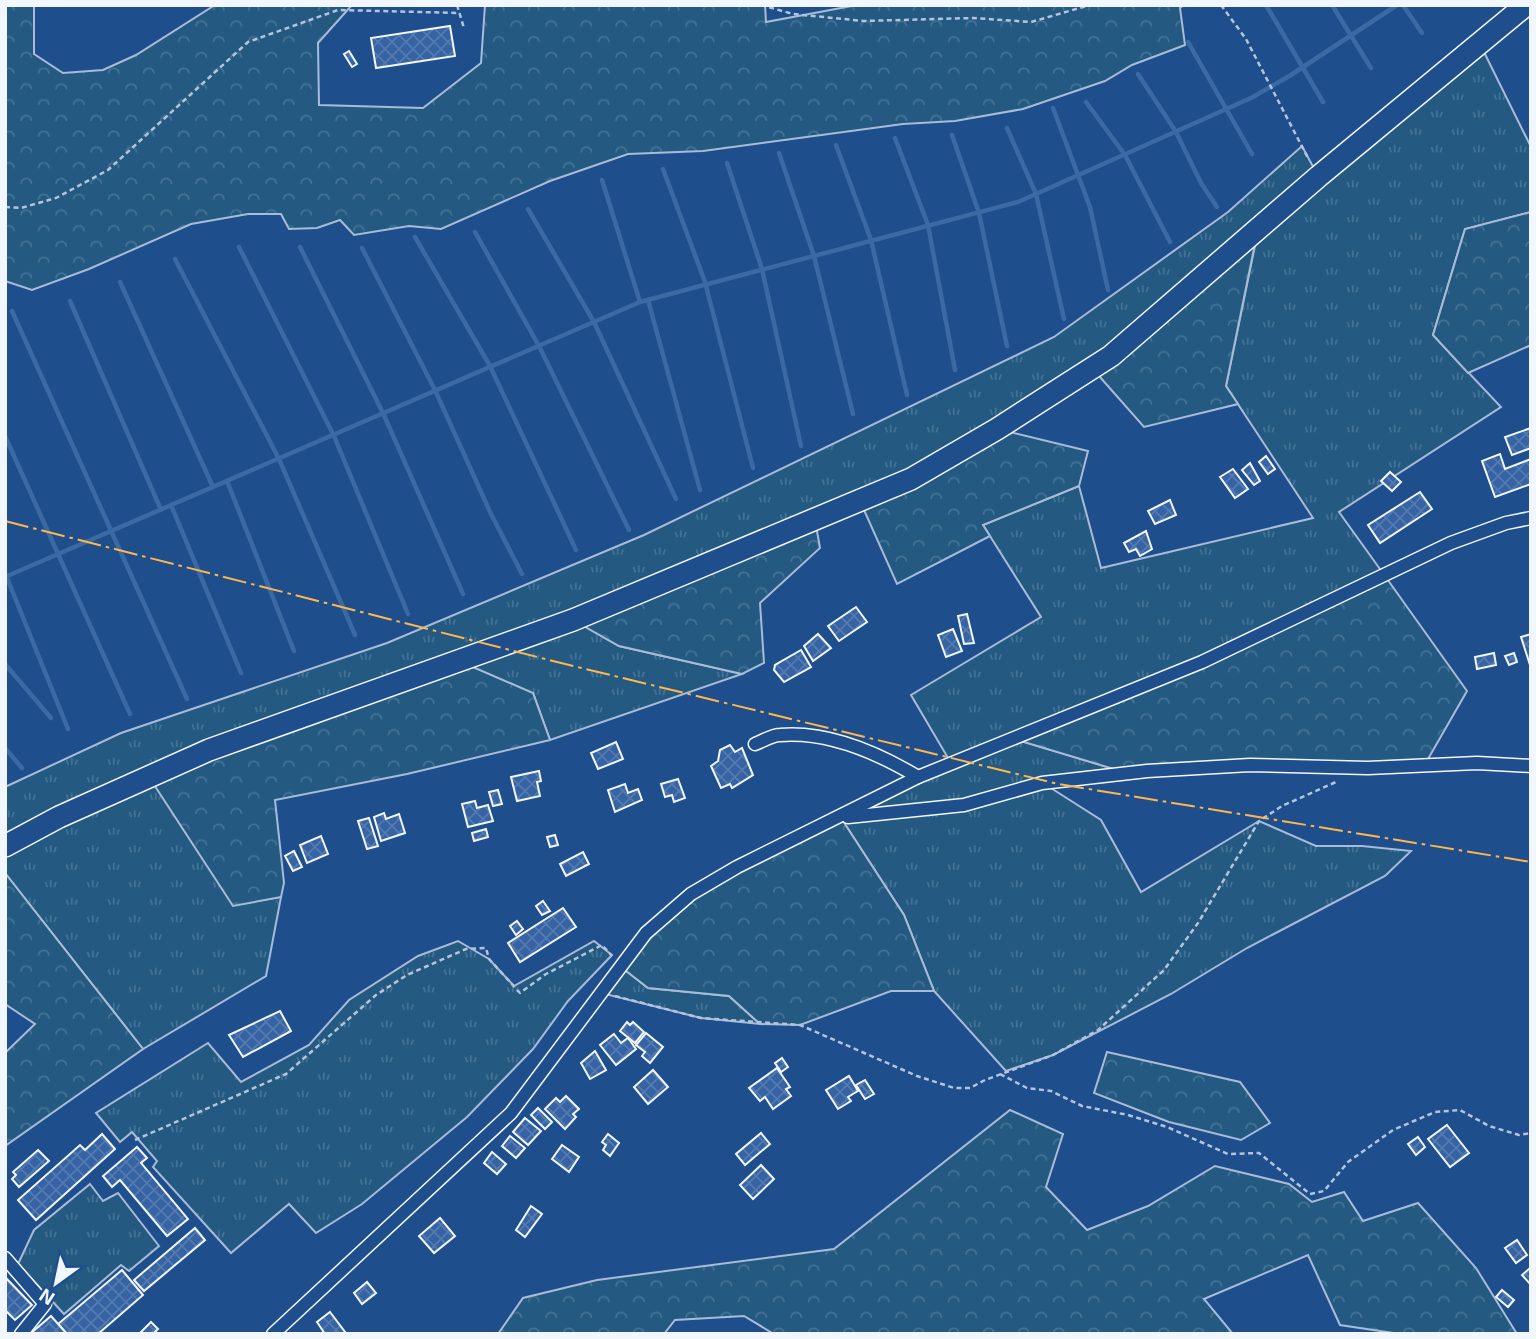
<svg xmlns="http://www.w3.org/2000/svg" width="1536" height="1339" viewBox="0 0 1536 1339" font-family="'Exo 2',sans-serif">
<defs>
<pattern id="grass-tufts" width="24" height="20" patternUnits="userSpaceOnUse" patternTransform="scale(1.75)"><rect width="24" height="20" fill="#245a82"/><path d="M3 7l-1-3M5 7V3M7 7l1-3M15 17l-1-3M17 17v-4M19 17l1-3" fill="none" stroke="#447295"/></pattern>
<pattern id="forest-crowns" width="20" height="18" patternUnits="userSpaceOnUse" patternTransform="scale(1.75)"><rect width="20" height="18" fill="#245a82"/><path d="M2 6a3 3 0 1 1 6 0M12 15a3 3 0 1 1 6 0" fill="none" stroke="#447295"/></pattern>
<pattern id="building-cross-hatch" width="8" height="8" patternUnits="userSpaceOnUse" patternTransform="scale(1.75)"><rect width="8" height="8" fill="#3563a3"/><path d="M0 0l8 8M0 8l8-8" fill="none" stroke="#537ab1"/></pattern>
</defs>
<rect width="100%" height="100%" fill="#1f4e8c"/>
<g fill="url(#grass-tufts)" stroke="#a8bbd7" stroke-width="2">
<polygon points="1480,44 1531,147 1531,212 1465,229 1433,335 1501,407 1339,512 1385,576 1015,739 1127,773 1043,783 1101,820 1141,892 1259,821 1316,846 1362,846 1411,851 1385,876 1247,948 1171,994 1053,1055 1006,1071 934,991 904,915 841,818 951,763 911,695 1041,617 983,525 1079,486 1101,568 1313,518 1226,386 1258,231 1126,344 997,429 574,620 619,646 742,674 550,740 533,693 209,750 233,905 281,897 266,976 143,1049 5,873 5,787 121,733 387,643 644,535 1054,337 1228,212 1302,146 1318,176"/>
<polygon points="458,941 489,959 514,986 594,941 612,955 568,1001 533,1049 467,1117 362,1204 316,1233 289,1204 231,1253 153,1167 157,1161 132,1132 120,1142 96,1113 208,1043 241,1082 309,1045 349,1000 418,956"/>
<polygon points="621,967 648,988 729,996 760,1024 701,1018 601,993"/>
<polygon points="90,1184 103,1201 118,1193 159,1246 129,1271 121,1265 64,1314 18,1264 34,1230"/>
</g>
<g fill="url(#forest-crowns)" stroke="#a8bbd7" stroke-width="2">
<polygon points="5,5 34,5 34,54 63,73 103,70 136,55 215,5 352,5 318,43 319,105 423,108 481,63 485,5 765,5 766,22 857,5 1184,5 1180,8 1185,45 1132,65 1105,81 1023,109 955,121 903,124 703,151 628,154 550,181 441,229 409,226 354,235 340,220 317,228 289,229 281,214 248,214 191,224 89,269 32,290 5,281"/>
<polygon points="1531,212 1531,345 1468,373 1433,335 1465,229"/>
<polygon points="1258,229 1226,386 1238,404 1144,427 1092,368"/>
<polygon points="997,429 1088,451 1079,486 983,525 990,536 897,584 860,501"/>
<polygon points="815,520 820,548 760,603 764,663 742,674 619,646 573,620"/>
<polygon points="1385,576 1467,691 1424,766 1127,773 1014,739"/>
<polygon points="459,661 533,693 550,740 407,774 275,800 284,883 281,897 233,906 149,777"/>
<polygon points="841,818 904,915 934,991 891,991 800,1025 760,1024 729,996 648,988 621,967 691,894"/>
<polygon points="5,873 143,1049 5,1146 5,1053 35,1024 5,1004"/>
<polygon points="1107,1052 1240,1082 1270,1123 1241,1140 1169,1122 1094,1093"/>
<polygon points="1010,1110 1063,1134 1046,1187 1087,1230 1148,1206 1215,1166 1289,1184 1312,1202 1344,1192 1363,1221 1418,1203 1476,1268 1517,1334 1400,1334 1340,1325 1308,1255 1204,1299 1233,1334 774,1334 744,1316 675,1320 664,1334 498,1334 523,1298 597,1280 834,1249"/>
</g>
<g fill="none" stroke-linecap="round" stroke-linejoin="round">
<g stroke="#3b69a3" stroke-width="4.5">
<polyline points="1266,5 1323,102"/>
<polyline points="1332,5 1371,68"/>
<polyline points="1403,5 1422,33"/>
<polyline points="1188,42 1252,154"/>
<polyline points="1138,74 1176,132 1201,183 1217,207"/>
<polyline points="1086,102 1125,155 1170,242"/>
<polyline points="1053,108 1090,207 1108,290"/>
<polyline points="1007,128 1036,194 1064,319"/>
<polyline points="952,135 979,213 1007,346"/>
<polyline points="895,138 928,225 955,370"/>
<polyline points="836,145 871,240 907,395"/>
<polyline points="779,153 814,256 853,414"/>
<polyline points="727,163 762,269 801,446"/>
<polyline points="663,169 705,282 753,468"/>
<polyline points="602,180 640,302"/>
<polyline points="528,209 594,322 676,499"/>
<polyline points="475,232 539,346 629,530"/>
<polyline points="415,237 490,366 576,550"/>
<polyline points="239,247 334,436 408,614"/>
<polyline points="300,247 383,413 463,594"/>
<polyline points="362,248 435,390 491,514 522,574"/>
<polyline points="175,259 279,459 355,635"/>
<polyline points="120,282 213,487"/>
<polyline points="648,300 700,490"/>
<polyline points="70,301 161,510"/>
<polyline points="12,311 187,699"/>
<polyline points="5,436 130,714"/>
<polyline points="227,481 294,651"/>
<polyline points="171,505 241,673"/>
<polyline points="5,573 68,729"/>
<polyline points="5,577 640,302 1018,202 1251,98 1291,75 1397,5"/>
<polyline points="5,664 51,718"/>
<polyline points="5,748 22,768"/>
</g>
</g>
<g fill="url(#building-cross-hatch)" stroke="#f2f6ff" stroke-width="2">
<polygon points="450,26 455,56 376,68 371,38"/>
<polygon points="349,51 357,64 352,67 344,54"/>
<polygon points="1531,428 1531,448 1512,455 1505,437"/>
<polygon points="1500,454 1505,469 1531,459 1531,484 1495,497 1482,461"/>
<polygon points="1266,456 1275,469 1268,474 1259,462"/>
<polygon points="1250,463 1260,481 1254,485 1242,470"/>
<polygon points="1233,469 1248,489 1235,498 1220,477"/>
<polygon points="1390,472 1401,482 1392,491 1381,481"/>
<polygon points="1420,492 1432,509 1380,543 1368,525"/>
<polygon points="1170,500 1176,515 1155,524 1148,511"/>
<polygon points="1146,531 1152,549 1140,556 1136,549 1129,552 1124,543"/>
<polygon points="856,607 867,622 839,641 828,626"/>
<polygon points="967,614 974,643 964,644 958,616"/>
<polygon points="953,629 962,651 946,657 938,635"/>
<polygon points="818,634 831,648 813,661 804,646"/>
<polygon points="1531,634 1531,665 1530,665 1521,637"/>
<polygon points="801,650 811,667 784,682 774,670 775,665"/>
<polygon points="1494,653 1496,665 1477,669 1475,657"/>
<polygon points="1514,653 1517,662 1509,665 1505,656"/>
<polygon points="616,742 623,759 598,769 591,753"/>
<polygon points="730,745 735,752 742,748 753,775 732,788 730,784 721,788 711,766 718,761 720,750"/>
<polygon points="539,771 541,781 537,782 540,796 517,801 511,777"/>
<polygon points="678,779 685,798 674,802 672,795 665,797 661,784"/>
<polygon points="625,784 628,793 638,789 642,800 615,812 608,790"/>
<polygon points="498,790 502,804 493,806 489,792"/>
<polygon points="475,801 477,808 488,805 493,821 468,827 462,804"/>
<polygon points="384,813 386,819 399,814 405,833 381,841 374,817"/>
<polygon points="369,818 378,846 367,849 358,821"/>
<polygon points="486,829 488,837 474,841 472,833"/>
<polygon points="555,835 558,845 550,847 547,837"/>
<polygon points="321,836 328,854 307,863 300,845"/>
<polygon points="294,851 302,867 293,871 285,856"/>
<polygon points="583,852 589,864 566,876 560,864"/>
<polygon points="543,901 550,911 542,915 536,906"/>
<polygon points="563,908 576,927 520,962 508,943"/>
<polygon points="517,921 523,929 516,935 510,926"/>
<polygon points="280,1011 291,1031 243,1057 229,1035"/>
<polygon points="627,1022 630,1025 633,1022 644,1032 635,1043 620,1031"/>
<polygon points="646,1033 663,1047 650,1063 642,1056 645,1052 636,1045"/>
<polygon points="614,1034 621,1043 628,1038 636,1049 616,1065 600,1045"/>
<polygon points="595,1051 606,1070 590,1079 581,1063"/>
<polygon points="782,1058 788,1067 781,1072 775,1063"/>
<polygon points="777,1068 790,1087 786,1089 791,1096 773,1109 765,1097 760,1101 749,1088"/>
<polygon points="653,1070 668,1087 648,1104 634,1087"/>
<polygon points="849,1076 858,1091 848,1097 851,1101 838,1109 826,1090"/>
<polygon points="865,1080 874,1094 865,1099 856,1085"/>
<polygon points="566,1096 579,1109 573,1114 576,1117 565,1129 545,1109 556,1098 560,1102"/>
<polygon points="538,1108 552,1122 545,1129 531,1115"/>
<polygon points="525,1118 541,1131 528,1145 513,1132"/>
<polygon points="1447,1125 1469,1153 1450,1167 1428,1139"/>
<polygon points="761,1133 770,1144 745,1165 736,1154"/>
<polygon points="102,1134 115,1149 36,1220 18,1200 80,1145 85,1150"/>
<polygon points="608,1134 619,1143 610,1156 603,1150 606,1145 602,1142"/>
<polygon points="510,1136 525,1148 516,1158 502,1146"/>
<polygon points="1418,1137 1425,1147 1416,1155 1408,1144"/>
<polygon points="562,1145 579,1157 569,1172 552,1159"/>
<polygon points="137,1147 147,1158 141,1163 188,1219 167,1236 120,1180 112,1187 103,1176"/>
<polygon points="38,1150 49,1161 19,1187 12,1179 16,1175 13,1172"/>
<polygon points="492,1152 506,1164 497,1174 484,1163"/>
<polygon points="761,1165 774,1179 753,1199 740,1185"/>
<polygon points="531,1206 542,1214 525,1237 516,1230"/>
<polygon points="440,1218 455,1236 434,1253 419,1236"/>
<polygon points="195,1228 205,1240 144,1291 134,1280"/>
<polygon points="1517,1240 1527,1255 1516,1263 1505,1248"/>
<polygon points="1530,1268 1531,1269 1531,1285 1522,1275"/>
<polygon points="122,1270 143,1295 98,1334 67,1334 58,1324"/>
<polygon points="5,1277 32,1305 15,1320 5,1310"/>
<polygon points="367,1282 376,1293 362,1304 354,1293"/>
<polygon points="1502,1290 1514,1300 1508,1307 1496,1297"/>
<polygon points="330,1312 345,1332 343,1334 325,1334 317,1322"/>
<polygon points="51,1316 67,1334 30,1334"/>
<polygon points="151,1322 158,1329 153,1334 139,1334"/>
</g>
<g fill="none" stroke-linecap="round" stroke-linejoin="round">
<g stroke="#f2f6ff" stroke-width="15">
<g id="minor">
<path d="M755 744C763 741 772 735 780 735 829 731 878 753 918 777"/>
<polyline points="848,817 964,805 1042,783 1147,771 1250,765 1368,768 1477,763 1531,766"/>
<polyline points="5,1258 45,1304 21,1334"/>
<polyline points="273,1334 511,1113 646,933 691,894 737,867 918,777 1202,662 1451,543 1506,523 1531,518"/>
</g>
</g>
<g stroke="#f2f6ff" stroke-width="24">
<polyline id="trunk" points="5,846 59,817 209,750 573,620 911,479 997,429 1111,356 1319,176 1526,5"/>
</g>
<g stroke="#b3c4dc" stroke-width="2.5" stroke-dasharray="5 3.5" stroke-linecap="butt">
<polyline points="457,5 464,28"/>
<polyline points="761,5 793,14 864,21 973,18 1031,22 1090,5"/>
<polyline points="1221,5 1246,39 1309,160"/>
<polyline points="5,207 21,208 56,198 108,170 248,42 338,10 460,13"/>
<polyline points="615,996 701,1018 800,1025 917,1076 954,1088 970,1088 985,1080 1053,1055 1098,1030 1164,970 1198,923 1259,821 1282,806 1336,782"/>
<polyline points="1000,1074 1027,1088 1051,1091 1082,1106 1128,1115 1167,1127 1228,1154 1259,1153 1310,1194 1324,1191 1348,1162 1393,1130 1435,1112 1460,1110 1489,1126 1519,1135 1531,1133"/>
<polyline points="135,1140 286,1074 376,995 407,975 466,949 486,948 489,959 520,993 546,974 602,945 612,956"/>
</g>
<use href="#minor" stroke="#1f4e8c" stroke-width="12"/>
<use href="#trunk" stroke="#1f4e8c" stroke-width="21"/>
<polyline stroke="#ffb74d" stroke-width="2" stroke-dasharray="24 5 3.5 5" stroke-linecap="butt" points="5,521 557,662 1058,784 1531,862"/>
</g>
<rect width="1536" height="1339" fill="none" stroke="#f2f6ff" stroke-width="14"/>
<g transform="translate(56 1283) rotate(213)" stroke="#1f4e8c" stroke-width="5" paint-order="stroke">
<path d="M0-5L12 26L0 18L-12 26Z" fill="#f2f6ff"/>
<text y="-10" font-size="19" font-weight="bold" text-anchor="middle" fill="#f2f6ff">N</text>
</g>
</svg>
